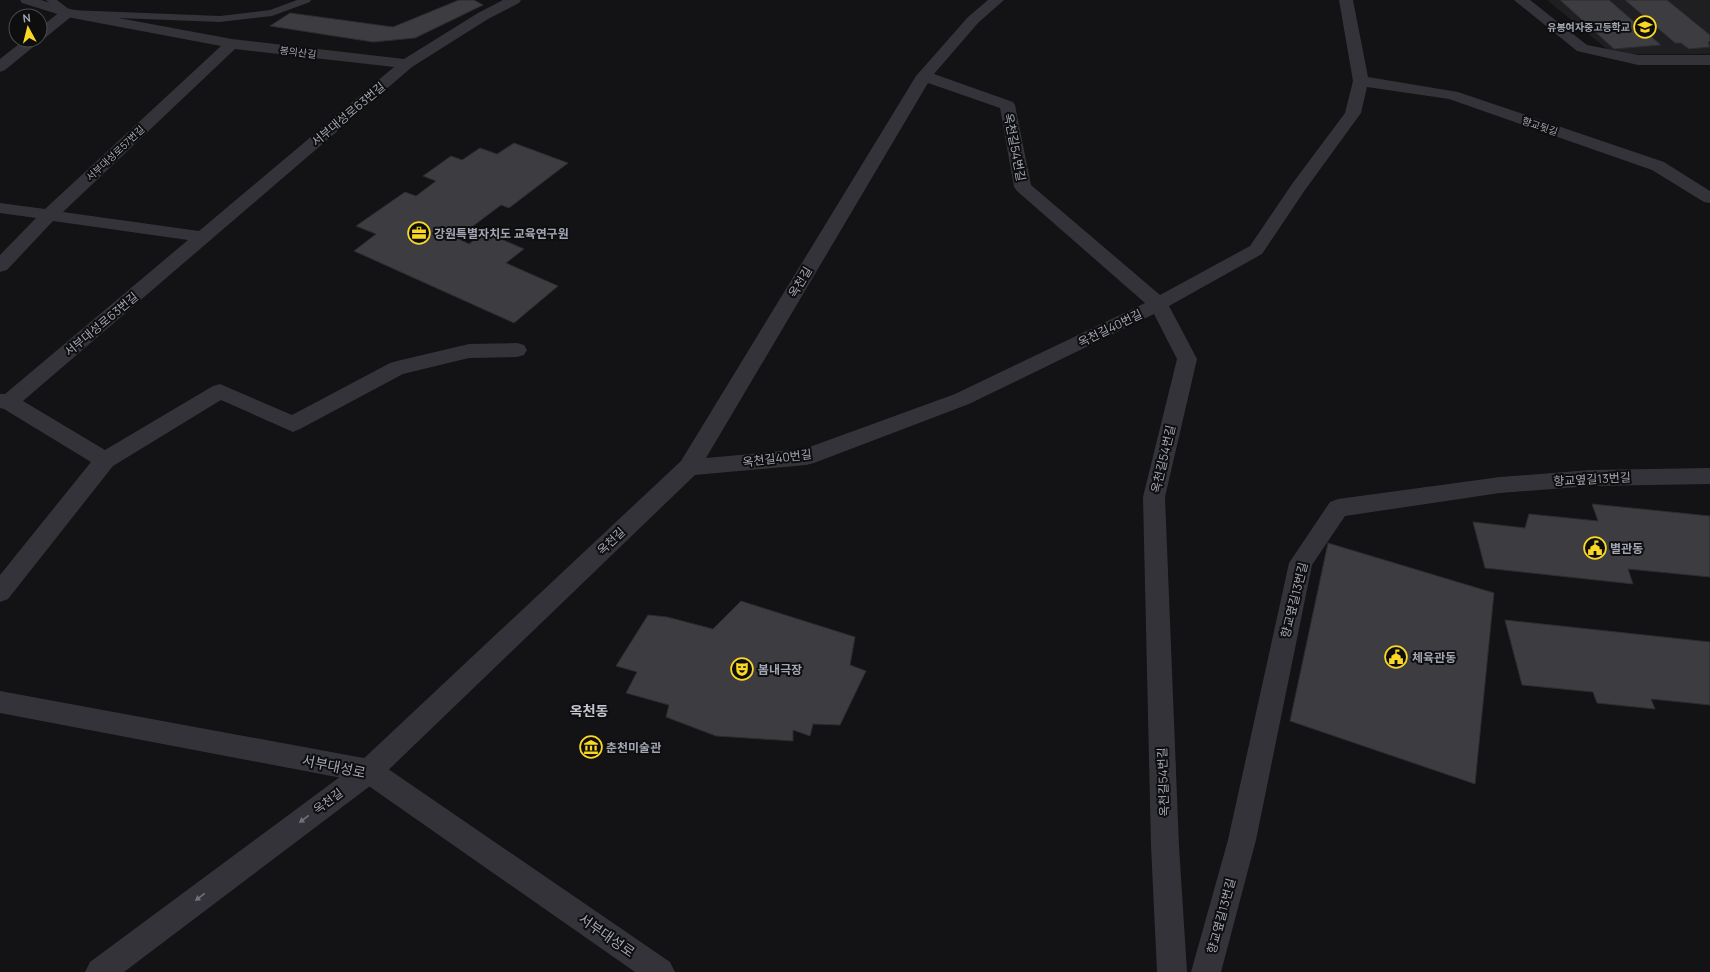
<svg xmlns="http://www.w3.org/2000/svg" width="1710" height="972" viewBox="0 0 1710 972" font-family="Manrope,'Noto Sans KR',sans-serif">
<rect width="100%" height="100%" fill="#131214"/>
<polygon fill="#1f1e21" points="1547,0 1710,0 1710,54 1613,54"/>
<g fill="#3c3c41" stroke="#2d2c30">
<polygon points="459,0 474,0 483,5 415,38 373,42 270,26 290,13 393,27"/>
<polygon points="1560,0 1609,0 1661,45 1614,49"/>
<polygon points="1625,0 1667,0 1710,35 1710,42 1708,42 1710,47 1689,49 1681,43 1675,43"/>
<polygon points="514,143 568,163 509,208 501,205 457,238 469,244 485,232 524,249 506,263 558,286 514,323 354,251 376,234 356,226 405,192 416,196 436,181 423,176 451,156 462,160 480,148 497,154"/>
<polygon points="1592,504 1710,516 1710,577 1628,569 1633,584 1485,568 1473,522 1525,528 1529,514 1598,521"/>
<polygon points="1328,543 1494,593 1475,784 1290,721"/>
<polygon points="741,601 855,637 850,665 866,671 840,725 813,724 810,736 793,730 793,741 716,736 666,717 669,705 626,693 637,672 616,666 648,615 667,617 713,629"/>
<polygon points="1505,620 1710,642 1710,705 1651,699 1655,709 1597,703 1593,692 1522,685"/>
</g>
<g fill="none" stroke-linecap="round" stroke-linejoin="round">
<polygon fill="#333339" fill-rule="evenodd" points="46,0 57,0 70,10 220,16 270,10 297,0 311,0 310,2 272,16 220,22 67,16 63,15"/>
<g fill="#333339" fill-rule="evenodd">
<path d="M20 0H41L70 9 232 39 404 59 478 13 503 0H521L519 3 488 19 412 67 23 401 105 450 213 386 220 384 292 415 390 363 397 361 469 344 517 343 524 345 527 350 524 355 517 357 469 358 403 374 300 429 293 432 221 400 113 466 8 599 0 602V575L91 462 4 409 0 408V394H5L188 240 53 221 7 270 0 272V255L36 218 0 213V203L45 209 221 46 67 17 22 3ZM235 49 394 67 199 231 63 212Z"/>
<path d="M988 0H1004L978 23 934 74 1013 102 1015 105 1031 185 1160 295 1250 246 1292 184 1345 113 1353 81 1339 0H1353L1368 77 1458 92 1664 162 1710 191V203L1704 202 1652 170 1449 99 1367 87 1361 113 1305 190 1262 254 1169 306 1197 359 1165 497 1179 846 1187 972H1157L1151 846 1143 497 1177 359 1154 314 969 404 814 463 806 465 695 475 378 780 124 972H85L90 962 360 762 681 461 916 76 968 17ZM928 83 1000 108 1014 187 1017 191 1145 303 955 394 804 449 706 458Z"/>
<polygon points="1514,0 1530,0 1587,45 1638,55 1710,55 1710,65 1638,65 1577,51"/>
<polygon points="1710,468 1710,484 1590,486 1500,493 1345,516 1312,565 1256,840 1221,972 1191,972 1228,840 1289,563 1330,502 1338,499 1500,477 1590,470"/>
</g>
<g fill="#333339" fill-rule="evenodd">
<polygon points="67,9 72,10 74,13 72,16 45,38 40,39 40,40 38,43 5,70 0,72 0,59 24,40 40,40 40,28 62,10"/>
<polygon points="0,691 369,759 378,762 670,962 675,972 635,972 363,782 0,713"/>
</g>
</g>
<defs><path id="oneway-solid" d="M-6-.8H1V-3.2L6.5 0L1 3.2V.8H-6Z"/></defs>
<g fill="#71727d">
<use href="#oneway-solid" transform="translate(304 819) rotate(143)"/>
<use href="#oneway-solid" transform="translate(200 897) rotate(143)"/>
</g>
<defs>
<g id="school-ring" transform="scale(1.15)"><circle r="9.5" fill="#0e0e0f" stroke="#fad625" stroke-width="1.5"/><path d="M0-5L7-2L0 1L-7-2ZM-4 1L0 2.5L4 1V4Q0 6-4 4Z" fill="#fad625"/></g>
<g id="office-ring" transform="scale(1.15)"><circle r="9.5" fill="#0e0e0f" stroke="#fad625" stroke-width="1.5"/><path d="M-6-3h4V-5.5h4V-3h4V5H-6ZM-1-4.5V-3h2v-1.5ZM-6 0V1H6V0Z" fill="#fad625"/></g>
<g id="civic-ring" transform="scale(1.15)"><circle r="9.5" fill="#0e0e0f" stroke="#fad625" stroke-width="1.5"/><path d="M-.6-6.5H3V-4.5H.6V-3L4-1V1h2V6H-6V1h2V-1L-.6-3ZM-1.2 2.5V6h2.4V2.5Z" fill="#fad625"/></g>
<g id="theatre-ring" transform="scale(1.15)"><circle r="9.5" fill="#0e0e0f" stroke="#fad625" stroke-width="1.5"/><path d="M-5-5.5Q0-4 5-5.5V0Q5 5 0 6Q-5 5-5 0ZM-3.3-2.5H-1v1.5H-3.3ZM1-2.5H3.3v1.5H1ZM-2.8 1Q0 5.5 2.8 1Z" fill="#fad625"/></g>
<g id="museum-ring" transform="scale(1.15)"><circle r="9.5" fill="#0e0e0f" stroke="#fad625" stroke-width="1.5"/><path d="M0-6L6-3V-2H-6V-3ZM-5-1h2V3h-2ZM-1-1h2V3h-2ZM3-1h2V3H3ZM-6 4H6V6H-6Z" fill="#fad625"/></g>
</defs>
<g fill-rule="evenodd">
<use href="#school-ring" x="1645" y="27"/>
<use href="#office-ring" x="419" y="233"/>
<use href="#civic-ring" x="1595" y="548"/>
<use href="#civic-ring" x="1396" y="657"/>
<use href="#theatre-ring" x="742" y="669"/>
<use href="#museum-ring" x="591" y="747"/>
</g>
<g text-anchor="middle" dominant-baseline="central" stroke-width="4" stroke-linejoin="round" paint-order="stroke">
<g font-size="10" font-weight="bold" fill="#a3a6b5" stroke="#0e0e0f" text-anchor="end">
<text x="1630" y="27">유봉여자중고등학교</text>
</g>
<g font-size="10" fill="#a3a6b5" stroke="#0e0e0f">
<text transform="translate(298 52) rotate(7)">봉의산길</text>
<text transform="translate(1540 126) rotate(19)">향교뒷길</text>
<text transform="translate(115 153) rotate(-43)">서부대성로57번길</text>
</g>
<g font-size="12" fill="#a3a6b5" stroke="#0e0e0f">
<text transform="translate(348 114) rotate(-40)">서부대성로63번길</text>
<text transform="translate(1015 147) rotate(79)">옥천길54번길</text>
<text transform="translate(800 282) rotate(-59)">옥천길</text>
<text transform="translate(101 324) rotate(-40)">서부대성로63번길</text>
<text transform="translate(1110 328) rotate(-26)">옥천길40번길</text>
<text transform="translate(777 458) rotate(-7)">옥천길40번길</text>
<text transform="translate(1163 459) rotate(-77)">옥천길54번길</text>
<text transform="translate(1592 479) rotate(-3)">향교옆길13번길</text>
<text transform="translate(611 541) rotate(-44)">옥천길</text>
<text transform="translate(1294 600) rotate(-76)">향교옆길13번길</text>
<text transform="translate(1163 782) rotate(-92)">옥천길54번길</text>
<text transform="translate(328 801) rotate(-37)">옥천길</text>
<text transform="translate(1221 916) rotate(-75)">향교옆길13번길</text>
</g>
<g font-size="12" font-weight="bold" fill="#a3a6b5" stroke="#0e0e0f" text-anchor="start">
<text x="434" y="233">강원특별자치도 교육연구원</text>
<text x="1610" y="548">별관동</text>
<text x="1412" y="657">체육관동</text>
<text x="758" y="669">봄내극장</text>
<text x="606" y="747">춘천미술관</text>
</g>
<g font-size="14" font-weight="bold" fill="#c5c6d1" stroke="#0e0e0f">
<text x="589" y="710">옥천동</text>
</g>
<g font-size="14" fill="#a3a6b5" stroke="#0e0e0f">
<text transform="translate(334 766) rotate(12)">서부대성로</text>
<text transform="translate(607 935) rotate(35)">서부대성로</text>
</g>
</g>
<g transform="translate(28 28) rotate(353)"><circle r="19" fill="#0e0e0f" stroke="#4a4b51"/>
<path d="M0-3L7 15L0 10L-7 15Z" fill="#fad625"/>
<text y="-6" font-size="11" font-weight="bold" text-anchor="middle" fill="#a3a6b5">N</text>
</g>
</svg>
